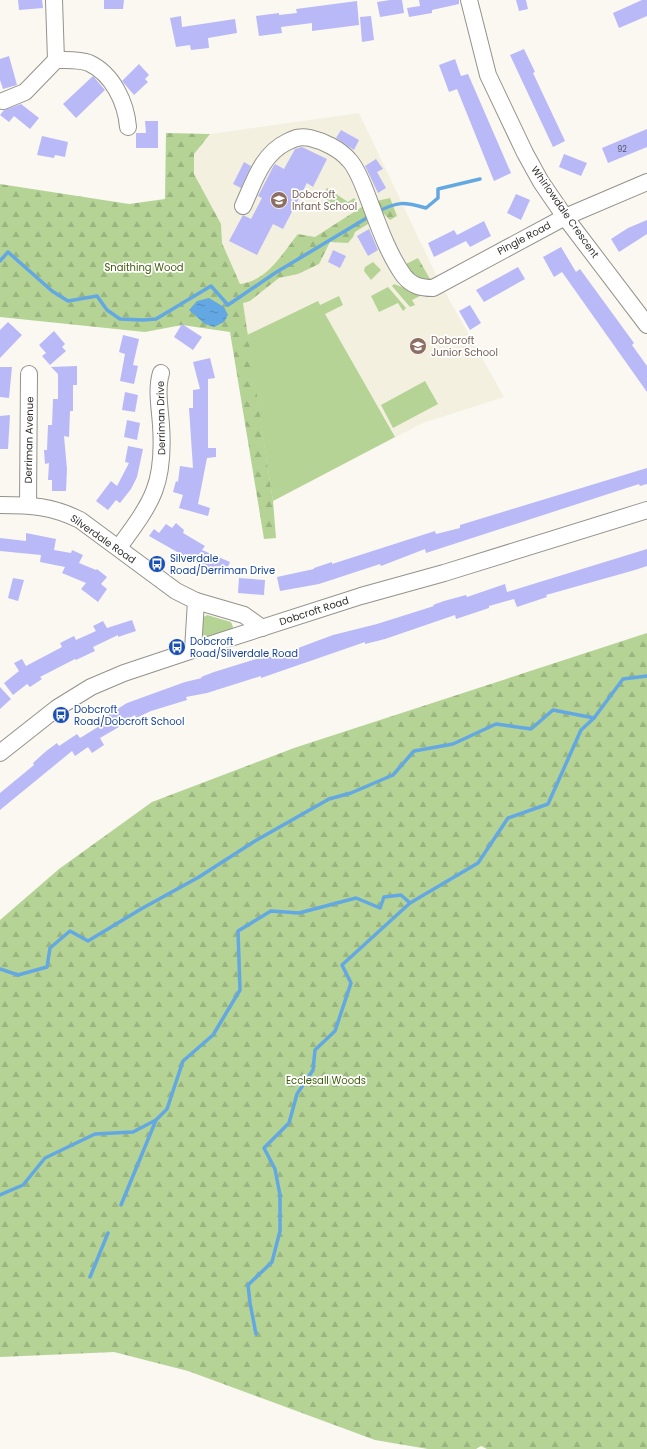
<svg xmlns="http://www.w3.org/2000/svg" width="647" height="1449" viewBox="0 0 647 1449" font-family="Poppins,sans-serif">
<defs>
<pattern id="forest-firs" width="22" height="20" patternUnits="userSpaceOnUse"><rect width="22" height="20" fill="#b4d395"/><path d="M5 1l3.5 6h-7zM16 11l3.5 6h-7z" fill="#9bb581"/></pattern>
<pattern id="water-ripples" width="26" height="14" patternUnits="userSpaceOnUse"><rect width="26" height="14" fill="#63a8e2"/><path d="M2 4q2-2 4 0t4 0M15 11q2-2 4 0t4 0" fill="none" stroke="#5289b7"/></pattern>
</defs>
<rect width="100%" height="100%" fill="#faf8f0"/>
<polygon fill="#f4f0e0" points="359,113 440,283 504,397 423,423 273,501 240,284 222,243 221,224 194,174 194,154 210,134"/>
<g fill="#b4d395">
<polygon points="327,188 348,202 354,198 358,203 350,209 342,211 321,196"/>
<polygon points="373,262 381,270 371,280 364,271 365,267"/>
<polygon points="394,284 422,295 412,300 415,305 410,307 392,286"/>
<polygon points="388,287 406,308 403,311 398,303 379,312 371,296"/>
<polygon points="339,296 343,305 325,314 395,437 273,501 247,335 318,301 320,305"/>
<polygon points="425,381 438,404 393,428 381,405"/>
<polygon points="207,615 231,622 233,627 232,631 204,639 201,635 202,618"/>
</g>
<g fill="url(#forest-firs)">
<path d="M166 133 210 134 194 154V174L221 224 222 243 240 284C267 281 282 254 298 234L315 237 368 203 390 198 397 216 390 220 384 214 355 232 353 237 348 243 330 242 319 264 298 274 279 278 250 301 243 303 273 501 276 538 264 539 230 332 182 325 145 332 0 317V184L129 204 165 199Z"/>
<path d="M418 258 430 279C417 279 412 276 406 264Z"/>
<polygon points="647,633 647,1449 487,1449 481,1446 476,1449 428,1449 375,1440 188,1371 114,1352 0,1357 0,920 59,869 152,802 294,748"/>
</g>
<polygon fill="url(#water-ripples)" points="209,298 224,307 228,315 224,322 214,327 205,324 189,310 197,301"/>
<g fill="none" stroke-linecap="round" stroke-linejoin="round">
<g stroke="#63a8e2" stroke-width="3.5">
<path d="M377 212C398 201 404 202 426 208L438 198V189L480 179"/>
<polyline points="0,261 8,252 52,291 68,301 97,296 107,310 120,319 143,320 156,319 211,286 228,305 275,273 370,216"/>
<polyline points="0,969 18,975 47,967 50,948 70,931 88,941 141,909 199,877 255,841 329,799 351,793 393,775 414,751 453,744 496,724 531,729 553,710 594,718 623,679 647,676"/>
<polyline points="0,1195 23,1185 45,1158 95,1134 133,1132 156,1120 167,1109 183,1061 213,1035 240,990 238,931 271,911 299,913 356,898 380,908 384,897 401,895 410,903 478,863 508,818 548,804 581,730 594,718"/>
<polyline points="121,1205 156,1120"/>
<polyline points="90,1277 108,1233"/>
<polyline points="256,1334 250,1303 248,1285 272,1262 280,1231 280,1195 275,1169 264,1148 289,1123 297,1094 313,1070 315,1050 335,1031 351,983 342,965 410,903"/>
</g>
</g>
<g fill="#b9b9f8">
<polygon points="18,0 42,0 43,8 19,10"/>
<polygon points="104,0 124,0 123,9 104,9"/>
<polygon points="390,0 402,0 404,13 380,17 377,2"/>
<polygon points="419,0 459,0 459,4 432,10 432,13 409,17 407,8 420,6"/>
<polygon points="516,0 526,0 528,9 519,11"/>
<polygon points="642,0 647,0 647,16 619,28 613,13"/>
<polygon points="357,1 359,25 312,31 312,23 281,27 282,33 259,36 256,16 279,13 279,15 297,13 296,9"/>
<polygon points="181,16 182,27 235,19 237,33 208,38 209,48 191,50 190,45 176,47 170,18"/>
<polygon points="371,16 374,40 362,42 360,17"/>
<polygon points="524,49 535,72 533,73 565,141 553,147 510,55"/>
<polygon points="9,56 17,85 3,89 0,80 0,59"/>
<polygon points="455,59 461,76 468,74 511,173 494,181 457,89 449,92 439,65"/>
<polygon points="139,64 149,75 145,79 148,82 134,95 122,81"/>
<polygon points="93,76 105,90 76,118 63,104"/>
<polygon points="21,104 39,118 30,129 14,116 9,122 0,115 4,110"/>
<polygon points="145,121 158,121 158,148 136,148 136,133 146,133"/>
<polygon points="647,129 647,147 608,163 602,148"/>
<polygon points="341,130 359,140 354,150 336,138"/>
<polygon points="42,136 68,142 65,157 55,155 54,158 37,155"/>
<polygon points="302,147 327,159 313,187 307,183 283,229 273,224 257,255 229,241 243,215 251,219 262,198 258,196 273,167 275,164 284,169 295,149"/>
<polygon points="564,154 587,163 581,176 559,167"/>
<polygon points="376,159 383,169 377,172 386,188 378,193 365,166"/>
<polygon points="244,162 251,166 241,188 233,184"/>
<polygon points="516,194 530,200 521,220 507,213"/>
<polygon points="647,220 647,234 619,252 611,239 628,228"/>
<polygon points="484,221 491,236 470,247 466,241 434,257 428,243 454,230 457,235"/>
<polygon points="369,229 378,250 368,256 357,236"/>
<polygon points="561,247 576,272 580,269 634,343 632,345 647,366 647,392 562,272 554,277 543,257"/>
<polygon points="333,250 346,256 340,268 328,262"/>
<polygon points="518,267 525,279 484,302 476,290"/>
<polygon points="470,305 481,323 470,330 459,311"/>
<polygon points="8,322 22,335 0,358 0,330"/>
<polygon points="182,324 202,337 193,350 174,337"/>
<polygon points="54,331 65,344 62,347 66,351 50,365 42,356 46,353 39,345"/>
<polygon points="123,335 139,339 133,365 138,366 134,384 120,381 125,354 119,352"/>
<polygon points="210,358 215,378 208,379 208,448 216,448 216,457 207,458 198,504 210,508 208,516 179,508 183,495 173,492 176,481 178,482 180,466 193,468 189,408 193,408 193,390 200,389 193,362"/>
<polygon points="77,366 77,385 73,385 73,411 70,411 69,437 64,436 67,469 66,491 52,491 52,480 48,480 49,463 45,464 44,450 47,450 48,425 52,425 53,399 58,399 58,374 51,367"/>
<polygon points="0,367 12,367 9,398 0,397"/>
<polygon points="125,392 138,395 135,412 122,410"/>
<polygon points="10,415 8,449 0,449 0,416"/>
<polygon points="127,420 140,423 137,440 124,437"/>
<polygon points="128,446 143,449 137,477 131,489 120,503 116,500 108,510 96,501 111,481 117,486 129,463 125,462"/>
<polygon points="647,468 647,484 640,486 639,484 426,553 425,549 381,566 380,564 319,584 280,591 277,577 314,569 314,568 332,562 332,564 435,531 436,534 460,528 460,525"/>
<polygon points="176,523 184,530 183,533 205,546 202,550 230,562 224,576 200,565 149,536 154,529 159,533 166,524 172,528"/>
<polygon points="26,533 56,539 54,550 71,553 72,550 83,555 79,563 96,570 97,569 107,577 101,584 107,589 98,602 81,589 86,583 62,573 65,567 40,562 41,555 0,551 0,538 26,541"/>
<polygon points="647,549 647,566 635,570 546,595 547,597 517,607 514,599 489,606 489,608 456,619 455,615 385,639 365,644 365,642 261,678 261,676 207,693 186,697 187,700 151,711 136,718 135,715 118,724 119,727 100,738 104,745 92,753 88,747 75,756 72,751 0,810 0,793 34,765 33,763 45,752 57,743 59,746 77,734 80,738 98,727 95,723 127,703 185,682 202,678 201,677 214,672 269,655 270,657 290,651 333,635 377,624 434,606 433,605 444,601 466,595 467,597 505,584 507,592"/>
<polygon points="13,578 24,580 18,601 8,598"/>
<polygon points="239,578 265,580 264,595 238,593"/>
<polygon points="132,620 136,631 118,637 118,635 93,647 95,651 76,660 75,659 40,677 42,679 30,687 27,684 13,695 4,683 19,671 14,663 22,659 26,666 62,647 60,643 74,636 76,640 96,631 93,626 103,621 107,628"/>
<polygon points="0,687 11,699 0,709"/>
</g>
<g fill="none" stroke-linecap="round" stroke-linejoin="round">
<g stroke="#94928b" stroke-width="18">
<g id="minor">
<polyline points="54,0 56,60"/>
<polyline points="469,0 488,75 525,153 541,182 565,217 647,325"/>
<path d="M3 101 25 92 56 60C67 60 79 59 89 63 113 74 126 103 128 127"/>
<path d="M243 206C254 182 262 154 287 142 296 138 300 136 310 138 323 141 340 149 349 160 356 167 361 180 365 190 376 218 386 251 404 276 412 286 421 288 433 288L565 217 647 182"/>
<path d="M0 505C31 505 52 506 80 520L176 591 196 601 244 615 262 628"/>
<polyline points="28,505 29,374"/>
<path d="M119 547C153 501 165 484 161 425 160 409 156 389 161 373"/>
<polyline points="193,650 196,601"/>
<polyline points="0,753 57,708 91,687 124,673 193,650 361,596 444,573 647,510"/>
</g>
</g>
<use href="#minor" stroke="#fff" stroke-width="16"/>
</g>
<defs>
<g id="school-disc" transform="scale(0.9)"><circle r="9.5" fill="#8d6e63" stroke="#fff"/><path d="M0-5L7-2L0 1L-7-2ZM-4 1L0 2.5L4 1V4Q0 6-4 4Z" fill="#fff"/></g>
<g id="bus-disc" transform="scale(0.9)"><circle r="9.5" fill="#1a4fb4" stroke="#fff"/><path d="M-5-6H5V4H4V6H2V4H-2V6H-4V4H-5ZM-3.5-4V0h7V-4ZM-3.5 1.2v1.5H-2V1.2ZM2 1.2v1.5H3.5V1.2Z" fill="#fff"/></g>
</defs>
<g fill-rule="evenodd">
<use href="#school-disc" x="279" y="200"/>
<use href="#school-disc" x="418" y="346"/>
<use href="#bus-disc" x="157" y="564"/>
<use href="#bus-disc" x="177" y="647"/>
<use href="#bus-disc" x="61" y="715"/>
</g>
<g text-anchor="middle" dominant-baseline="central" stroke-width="3.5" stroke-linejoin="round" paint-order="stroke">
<g font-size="8" fill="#52525f">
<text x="622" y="149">92</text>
</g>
<g font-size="10" fill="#785e54" stroke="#fff" text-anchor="start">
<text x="292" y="194">Dobcroft<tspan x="292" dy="12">Infant School</tspan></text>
<text x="431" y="340">Dobcroft<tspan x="431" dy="12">Junior School</tspan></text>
</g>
<g font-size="10" fill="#302f2c" stroke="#fff">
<text transform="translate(565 212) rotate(55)">Whirlowdale Crescent</text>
<text transform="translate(524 238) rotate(-28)">Pingle Road</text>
<text transform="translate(161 418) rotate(-91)">Derriman Drive</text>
<text transform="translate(29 440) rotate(-89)">Derriman Avenue</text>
<text transform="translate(103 539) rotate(35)">Silverdale Road</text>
<text transform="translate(314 611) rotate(-18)">Dobcroft Road</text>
</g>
<g font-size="10" fill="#3b5b05" stroke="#fff">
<text x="144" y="267">Snaithing Wood</text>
<text x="326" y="1080">Ecclesall Woods</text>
</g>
<g font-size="10" fill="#164399" stroke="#fff" text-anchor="start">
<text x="170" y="558">Silverdale<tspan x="170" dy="12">Road/Derriman Drive</tspan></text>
<text x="190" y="641">Dobcroft<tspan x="190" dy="12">Road/Silverdale Road</tspan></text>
<text x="74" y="709">Dobcroft<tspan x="74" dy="12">Road/Dobcroft School</tspan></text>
</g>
</g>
</svg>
